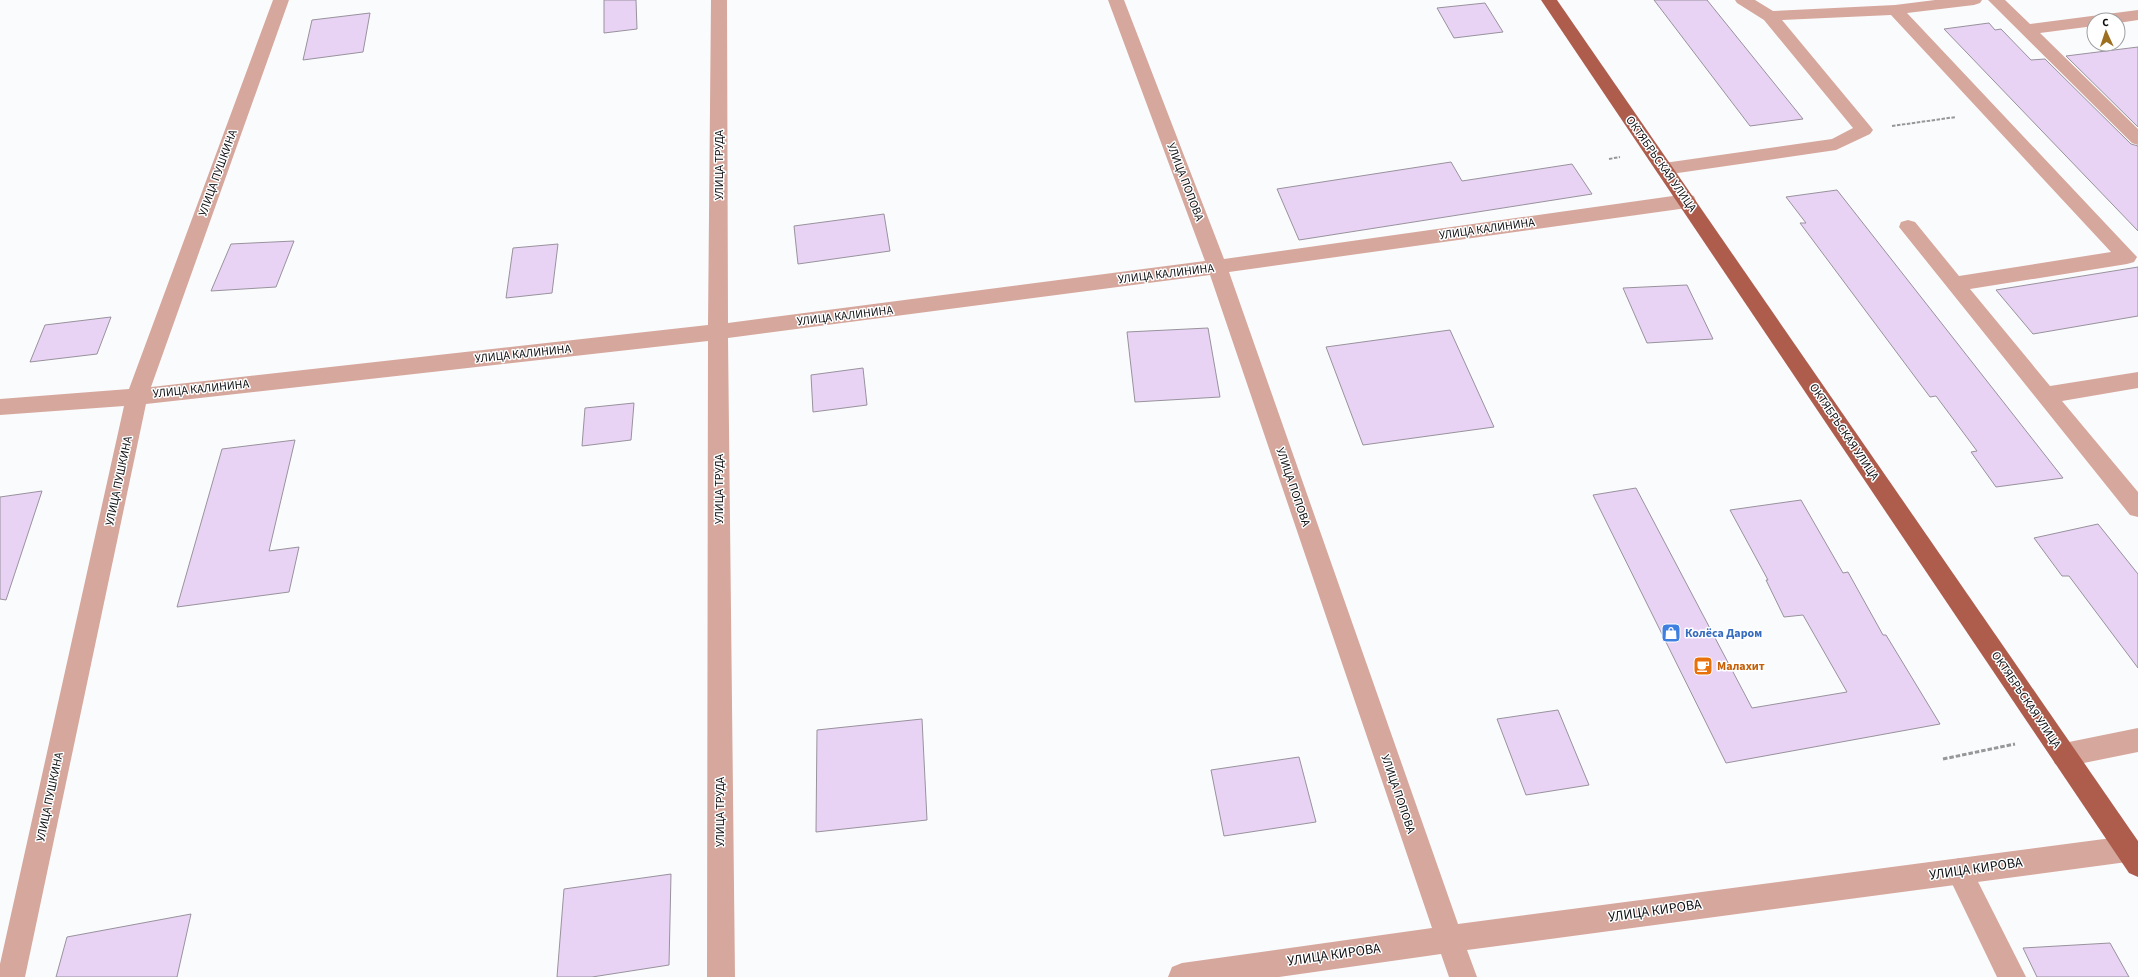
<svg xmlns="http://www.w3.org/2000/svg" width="2138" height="977" viewBox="0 0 2138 977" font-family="'Source Sans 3',sans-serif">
<rect width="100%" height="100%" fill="#fafbfd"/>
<g fill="#e9d3f5" stroke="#98929c">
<polygon points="604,0 636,0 637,29 604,33"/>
<polygon points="1654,0 1707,0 1803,119 1750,126"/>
<polygon points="1485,3 1503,32 1454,38 1437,8"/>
<polygon points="370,13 363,52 303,60 312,20"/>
<polygon points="1989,23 1995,30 2001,29 2031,60 2045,59 2131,144 2138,146 2138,231 1944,29"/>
<polygon points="2138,47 2138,127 2066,56"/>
<polygon points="1451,162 1462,181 1572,164 1592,194 1299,240 1277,189"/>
<polygon points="1837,190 2063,478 1996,487 1971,452 1977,451 1936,396 1930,397 1800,223 1806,223 1786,197"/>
<polygon points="884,214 890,251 798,264 794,226"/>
<polygon points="294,241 276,287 211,291 231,244"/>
<polygon points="558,244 552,293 506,298 513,248"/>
<polygon points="2138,267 2138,316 2033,334 1996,290"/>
<polygon points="1687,285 1713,339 1647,343 1623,288"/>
<polygon points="111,317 97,354 30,362 45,325"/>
<polygon points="1208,328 1220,397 1135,402 1127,332"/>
<polygon points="1450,330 1494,427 1363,445 1326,347"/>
<polygon points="863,368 867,405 813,412 811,375"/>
<polygon points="634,403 631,440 582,446 585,408"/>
<polygon points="295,440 269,551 299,547 289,592 177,607 222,449"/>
<polygon points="1636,488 1752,708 1847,692 1803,615 1784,617 1766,580 1768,580 1730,510 1801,500 1843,573 1848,572 1883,635 1886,635 1940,724 1726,763 1593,495"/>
<polygon points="42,491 6,600 0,599 0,497"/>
<polygon points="2098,524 2138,574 2138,668 2069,576 2062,576 2034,538"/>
<polygon points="1558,710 1589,785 1526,795 1497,719"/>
<polygon points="922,719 927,820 816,832 817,730"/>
<polygon points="1299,757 1316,822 1224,836 1211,770"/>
<polygon points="671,874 669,965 592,977 557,977 564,889"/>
<polygon points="191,914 177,977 56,977 67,937"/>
<polygon points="2110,943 2129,977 2037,977 2023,948"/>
</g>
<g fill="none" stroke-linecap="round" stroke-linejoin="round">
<g stroke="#959799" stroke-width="2" stroke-dasharray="3.5 1.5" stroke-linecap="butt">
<polyline points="1892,126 1956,117"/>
<polyline points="1609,159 1620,157"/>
</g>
<polyline stroke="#959799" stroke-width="3" stroke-dasharray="4.5 2" stroke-linecap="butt" points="1943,759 2015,744"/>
<g fill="#d6a79c" fill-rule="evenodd">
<polygon points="1735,0 1755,0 1773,11 1895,5 1935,0 1982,0 1980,3 1974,5 1907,13 2137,257 2134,262 2127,264 1970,289 2050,386 2138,372 2138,388 2062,401 2138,492 2138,517 2130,515 1899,227 1901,222 1908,220 1915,222 1959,276 2111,252 1891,15 1782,20 1870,126 1873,130 1870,134 1836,150 1664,175 1658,173 1655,169 1658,165 1664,163 1832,139 1853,128 1764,20 1737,3"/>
<polygon points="1988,0 2005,0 2030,24 2138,10 2138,20 2118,23 2118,20 2094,20 2094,26 2040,33 2138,129 2138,145 2132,143"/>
<polygon points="2138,728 2138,752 2064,767 2055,764 2051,755 2055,746 2064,743"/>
<polygon points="1959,858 1968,862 2026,977 1997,977 1946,871 1950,862"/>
</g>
<polygon fill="#d6a79c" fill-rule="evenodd" points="273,0 289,0 151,387 708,325 711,0 727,0 728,323 1205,261 1108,0 1124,0 1224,259 1687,194 1694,196 1696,201 1694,206 1687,208 1229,272 1458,924 2127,836 2136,840 2138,844 2136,858 2127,862 1467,950 1477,977 1449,977 1441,954 1279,977 1168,977 1172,967 1182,963 1432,928 1210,275 728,338 735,977 707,977 708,341 146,404 25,977 0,977 0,964 124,406 0,415 0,399 129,389"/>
<polygon fill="#ae5d4d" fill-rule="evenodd" points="1541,0 1557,0 2138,841 2138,877 2129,873"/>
</g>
<defs>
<g id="shop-square" transform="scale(1)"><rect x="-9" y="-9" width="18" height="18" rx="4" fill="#3f7fe0" stroke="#fff"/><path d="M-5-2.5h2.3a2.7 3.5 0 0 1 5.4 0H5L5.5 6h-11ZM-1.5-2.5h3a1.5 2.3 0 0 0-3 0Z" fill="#fff"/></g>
<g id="cafe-square" transform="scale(1)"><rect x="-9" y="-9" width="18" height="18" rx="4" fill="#e8710a" stroke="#fff"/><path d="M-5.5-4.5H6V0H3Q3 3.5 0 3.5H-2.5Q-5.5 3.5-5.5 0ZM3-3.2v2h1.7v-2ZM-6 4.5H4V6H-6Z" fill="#fff"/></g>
</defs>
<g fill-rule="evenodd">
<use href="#shop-square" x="1671" y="633"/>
<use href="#cafe-square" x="1703" y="666"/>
</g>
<g text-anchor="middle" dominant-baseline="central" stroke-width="3" stroke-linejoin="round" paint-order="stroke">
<g font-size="12" fill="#0c0e11" stroke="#fff">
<text transform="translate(1661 164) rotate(55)">ОКТЯБРЬСКАЯ УЛИЦА</text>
<text transform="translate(719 165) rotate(-90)">УЛИЦА ТРУДА</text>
<text transform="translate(218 173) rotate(-70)">УЛИЦА ПУШКИНА</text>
<text transform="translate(1185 182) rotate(69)">УЛИЦА ПОПОВА</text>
<text transform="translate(1487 229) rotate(-8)">УЛИЦА КАЛИНИНА</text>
<text transform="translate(1166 274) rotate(-7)">УЛИЦА КАЛИНИНА</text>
<text transform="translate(845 316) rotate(-7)">УЛИЦА КАЛИНИНА</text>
<text transform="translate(523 354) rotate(-6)">УЛИЦА КАЛИНИНА</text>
<text transform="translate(201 389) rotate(-6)">УЛИЦА КАЛИНИНА</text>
<text transform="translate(1844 432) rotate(56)">ОКТЯБРЬСКАЯ УЛИЦА</text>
<text transform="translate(119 481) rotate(-78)">УЛИЦА ПУШКИНА</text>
<text transform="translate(1293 487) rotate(71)">УЛИЦА ПОПОВА</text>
<text transform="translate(719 489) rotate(-90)">УЛИЦА ТРУДА</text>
<text transform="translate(2026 700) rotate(56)">ОКТЯБРЬСКАЯ УЛИЦА</text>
<text transform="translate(1398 794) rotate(71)">УЛИЦА ПОПОВА</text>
<text transform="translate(50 797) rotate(-78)">УЛИЦА ПУШКИНА</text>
<text transform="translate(720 812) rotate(-90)">УЛИЦА ТРУДА</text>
</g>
<g font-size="12" font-weight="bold" fill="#366cbe" stroke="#fff" text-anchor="start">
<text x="1685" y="633">Колёса Даром</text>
</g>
<g font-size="12" font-weight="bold" fill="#c56008" stroke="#fff" text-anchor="start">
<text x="1717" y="666">Малахит</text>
</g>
<g font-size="14" fill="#0c0e11" stroke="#fff">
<text transform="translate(1976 869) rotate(-8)">УЛИЦА КИРОВА</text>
<text transform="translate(1655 911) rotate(-8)">УЛИЦА КИРОВА</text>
<text transform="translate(1334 955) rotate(-8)">УЛИЦА КИРОВА</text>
</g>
</g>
<g transform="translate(2106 32) rotate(357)"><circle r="19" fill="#ffffff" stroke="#9e9fa0"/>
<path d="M0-3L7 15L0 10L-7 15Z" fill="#9d6f20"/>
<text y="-6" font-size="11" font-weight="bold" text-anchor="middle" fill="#0c0e11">С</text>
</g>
</svg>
